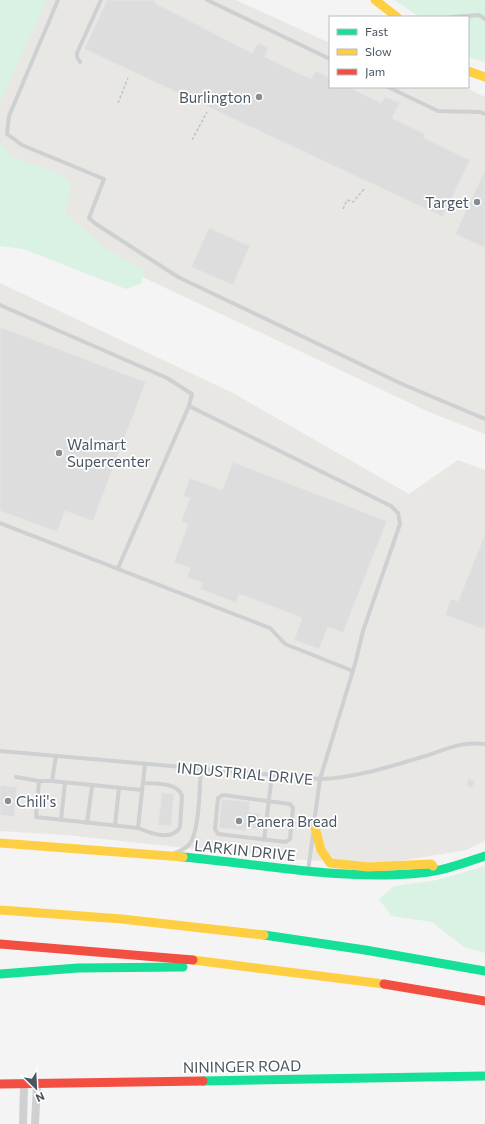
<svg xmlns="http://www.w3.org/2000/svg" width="485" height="1124" viewBox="0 0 485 1124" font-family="Commissioner,sans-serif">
<rect width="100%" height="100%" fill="#f4f4f4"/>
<g fill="#e8e7e3">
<polygon points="33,0 236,0 330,43 330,87 467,88 485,97 485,434 429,412 0,210 0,70"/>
<polygon points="0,283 233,393 409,494 458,460 485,470 485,841 466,850 381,864 288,859 66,835 0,831"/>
</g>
<g fill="#d9f2e3">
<polygon points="0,0 45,0 44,6 0,102"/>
<polygon points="394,0 485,0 485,62 468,57 468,17 420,17"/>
<path d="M0 143C4 147 8 154 13 157 33 167 57 166 71 185L65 213 104 247 143 270 142 283 126 289 23 249 0 246Z"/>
<polygon points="485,866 485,953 464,947 432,922 391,916 379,899 394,886 438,880"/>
</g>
<g fill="#ddddde" stroke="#e5e6e7">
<polygon points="107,0 155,0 155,3 252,53 258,43 268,47 265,57 311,79 316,71 330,78 330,87 349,87 381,103 385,97 400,102 392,118 425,134 424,138 470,160 443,217 84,49"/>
<polygon points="485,170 485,248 455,234"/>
<polygon points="209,228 250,246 233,285 191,267"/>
<polygon points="0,327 146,382 93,521 65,511 57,532 0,511"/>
<polygon points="233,462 387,521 343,633 328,627 319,649 294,640 302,618 239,594 236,603 200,589 203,583 187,577 190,568 174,562 188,524 181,521 190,498 183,496 190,478 222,490"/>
<polygon points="485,534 485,624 483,629 445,615 451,599 458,601"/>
<polygon points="468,778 475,781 472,788 466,786"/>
<polygon points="0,785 17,787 14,817 0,815"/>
<polygon points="162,793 174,794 171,826 158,825"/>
<polygon points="224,799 250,802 249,812 260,813 258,829 246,828 246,831 219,828 221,800"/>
</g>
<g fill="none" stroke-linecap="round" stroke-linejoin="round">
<g stroke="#bcc7c4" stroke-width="1.5" stroke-dasharray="3 2" stroke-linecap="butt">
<polyline points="118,103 128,78"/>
<polyline points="192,140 207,112"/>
<polyline points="343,209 347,200 353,202 365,188"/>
</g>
<g stroke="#ced0d2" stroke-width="4">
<polyline points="58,0 9,116 7,134 22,145 104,179 89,218 96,224 178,277 402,384 485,419"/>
<polyline points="207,0 330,59"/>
<polyline points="452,17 479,15 485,19"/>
<polyline points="80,62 77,57 77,53 101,0"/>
<polyline points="388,87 438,111 480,112 485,114"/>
<polyline points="0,305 167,378 192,394 189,406 391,506 398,513 400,524 363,631 355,664 320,779 314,823"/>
<polyline points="0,523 270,628 285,644 353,671"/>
<polyline points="118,568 189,406"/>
<path d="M0 751 320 779C354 778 389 767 422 757 446 750 459 741 485 744"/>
<polyline points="56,756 52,781 39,781 36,817 138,828 145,764"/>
<polyline points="16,777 39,781"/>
<polyline points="52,781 142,790"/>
<polygon points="223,795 290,804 293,808 290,839 286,842 218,834 215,829 218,798"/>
<polyline points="61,820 65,783"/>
<polyline points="87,823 92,786"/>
<polyline points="115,825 119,788"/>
<path d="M138 828C150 833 172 842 180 827L182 796C178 782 155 784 143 783"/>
<polyline points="264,840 272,775"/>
<path d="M175 853C181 851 190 846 192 840 200 820 199 790 201 769"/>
<polyline points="308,871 313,834"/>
</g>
<g stroke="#ced0d2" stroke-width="8">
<polyline points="23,1124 24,1084"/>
<polyline points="35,1124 37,1084"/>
</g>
<g stroke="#16e098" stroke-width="9">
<path d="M183 857C262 864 341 881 420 873 443 871 464 863 485 856"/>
<polyline points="264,935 365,950 485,971"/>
<polyline points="0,974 78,968 183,967"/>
<polyline points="203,1081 485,1076"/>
</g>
<g stroke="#ffcf43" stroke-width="9">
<polyline points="375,0 397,17"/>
<polyline points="468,71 485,77"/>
<polyline points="314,824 321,850 330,863 368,867 431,864 433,866"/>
<polyline points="0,843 183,857"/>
<polyline points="0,910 122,919 264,935"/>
<polyline points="193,960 384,984"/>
</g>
<g stroke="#f24e42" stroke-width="9">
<polyline points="0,944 193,960"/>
<polyline points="384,984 485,1001"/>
<polyline points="0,1084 203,1081"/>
</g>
</g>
<g fill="#868d94" stroke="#fff" stroke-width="1.5">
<circle cx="259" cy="97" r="4"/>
<circle cx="477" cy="202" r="4"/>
<circle cx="59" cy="453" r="4"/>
<circle cx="8" cy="801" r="4"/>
<circle cx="239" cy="821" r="4"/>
</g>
<g text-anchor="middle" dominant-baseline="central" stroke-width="3.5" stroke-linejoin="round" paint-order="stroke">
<g font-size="15" fill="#4a5661" stroke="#fff" text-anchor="start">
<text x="251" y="97" text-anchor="end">Burlington</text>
<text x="469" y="202" text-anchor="end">Target</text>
<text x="67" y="444">Walmart<tspan x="67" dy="17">Supercenter</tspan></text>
<text x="16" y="801">Chili's</text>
<text x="247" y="821">Panera Bread</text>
</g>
<g font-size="15" fill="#4a5661" stroke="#fff">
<text transform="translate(245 773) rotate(5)">INDUSTRIAL DRIVE</text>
<text transform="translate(245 850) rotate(6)">LARKIN DRIVE</text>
<text transform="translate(242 1066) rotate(-1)">NININGER ROAD</text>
</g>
</g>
<rect x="329" y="16" width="140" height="72" fill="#ffffff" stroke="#b7bbc0"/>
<rect x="337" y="29" width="20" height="6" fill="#16e098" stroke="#b7bbc0"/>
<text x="365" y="36" font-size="12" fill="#4a5661">Fast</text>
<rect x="337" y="49" width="20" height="6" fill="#ffcf43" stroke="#b7bbc0"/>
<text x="365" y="56" font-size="12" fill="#4a5661">Slow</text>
<rect x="337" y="69" width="20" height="6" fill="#f24e42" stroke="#b7bbc0"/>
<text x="365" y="76" font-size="12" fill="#4a5661">Jam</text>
<g transform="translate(36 1088) rotate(156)" stroke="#ffffff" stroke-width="3" paint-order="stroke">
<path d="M0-3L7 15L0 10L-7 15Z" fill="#4a5661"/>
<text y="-6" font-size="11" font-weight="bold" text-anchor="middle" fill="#4a5661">N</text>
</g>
</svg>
